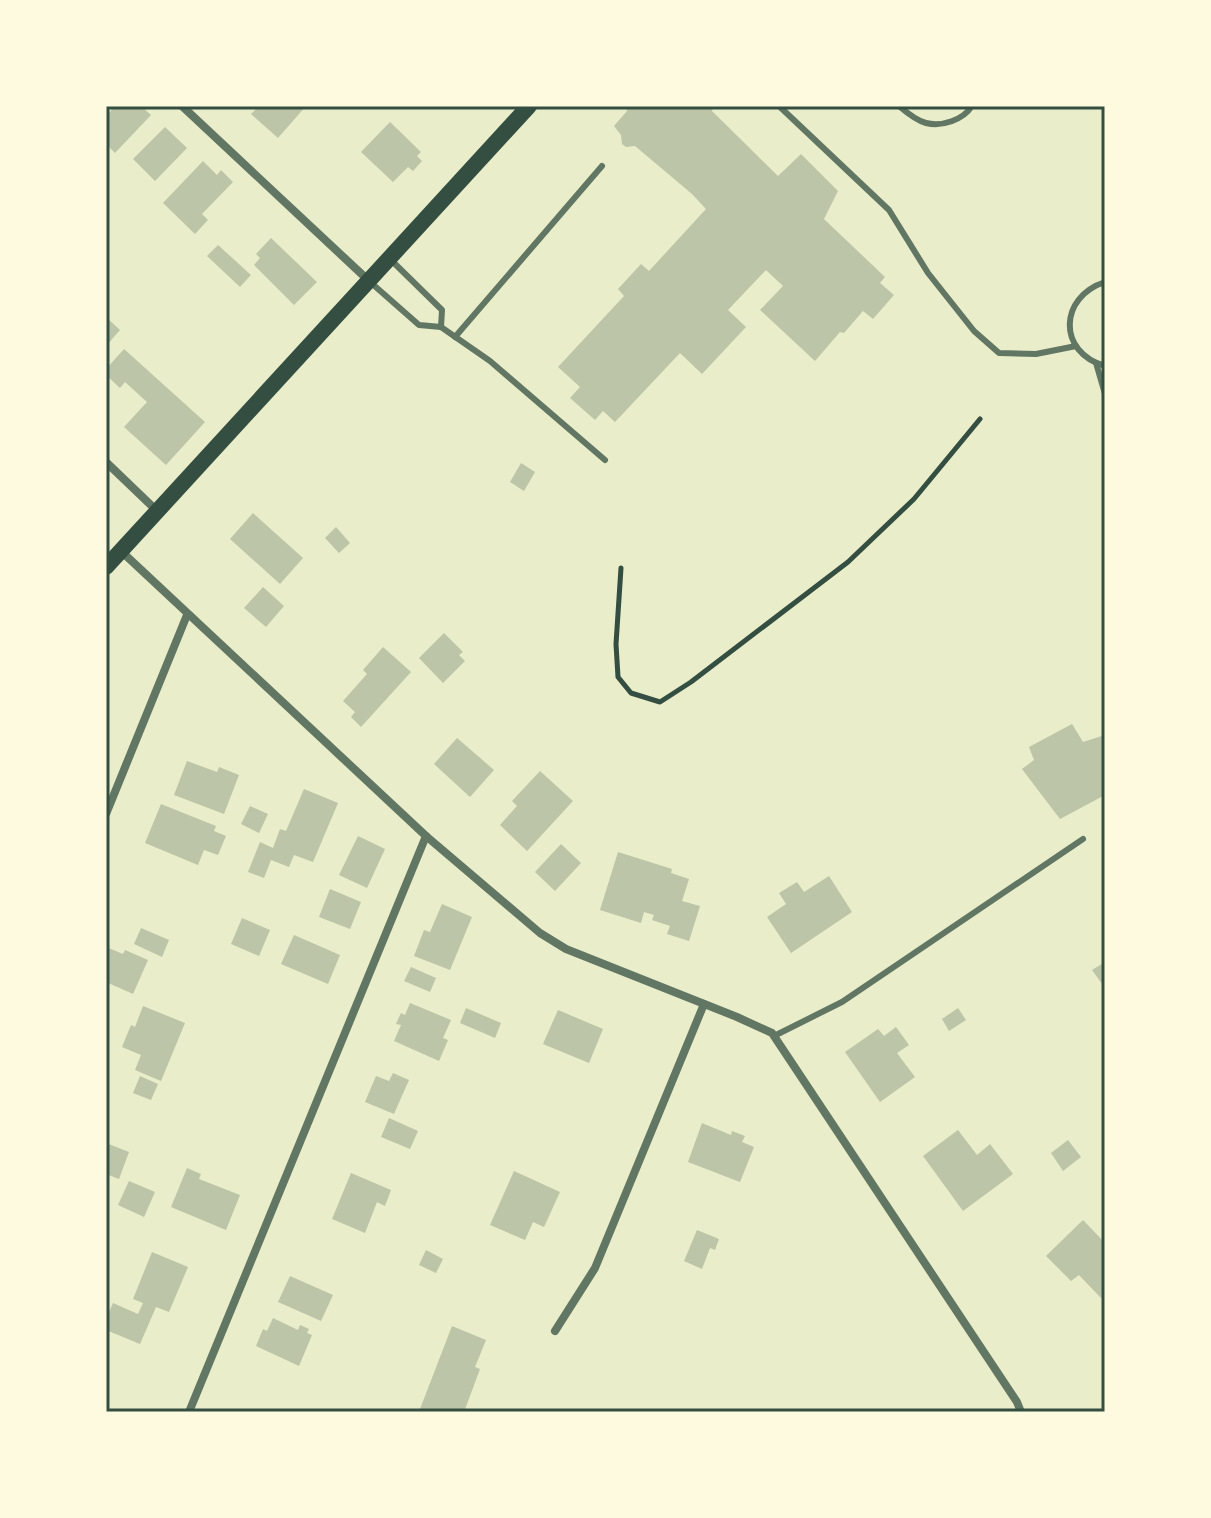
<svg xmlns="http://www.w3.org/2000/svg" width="1211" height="1518" viewBox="0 0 1211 1518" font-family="Cabin,sans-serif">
<rect width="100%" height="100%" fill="#e9edc9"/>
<g fill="#bcc5a7">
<polygon points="115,106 141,106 151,115 115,153 106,144 106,116"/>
<polygon points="259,106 306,106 278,138 251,114"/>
<polygon points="626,106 713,106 712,111 778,176 801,154 838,191 824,219 885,277 880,283 894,295 873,319 863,311 844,333 840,332 815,361 760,310 783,286 766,270 728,310 746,327 702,374 680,353 615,422 603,411 595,420 570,398 580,387 558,367 624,296 618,289 641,264 649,271 706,209 692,194 635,146 626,147 622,144 621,135 614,126 627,111"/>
<polygon points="390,122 421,152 417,156 422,161 413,171 408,167 393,182 361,152"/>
<polygon points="165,127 187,148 155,181 133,159"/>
<polygon points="203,161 217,175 221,170 233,182 202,214 208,220 195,234 163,203"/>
<polygon points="271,238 317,282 294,305 254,265 260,258 256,254"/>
<polygon points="218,245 251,275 240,287 207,256"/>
<polygon points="106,317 120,330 106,346"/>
<polygon points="124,349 205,422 166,465 124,427 147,402 125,382 120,388 106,375 106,369"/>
<polygon points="521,463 535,472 524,491 510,482"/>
<polygon points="253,513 303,558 280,584 230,539"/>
<polygon points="336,527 350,543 339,553 325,538"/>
<polygon points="263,587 284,606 266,627 244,608"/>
<polygon points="444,633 463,652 459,655 465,661 443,683 419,658"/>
<polygon points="383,647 411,672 361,727 351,717 355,712 343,701 367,674 363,670"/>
<polygon points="1072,724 1083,742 1105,735 1105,795 1060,819 1022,769 1034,760 1029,747"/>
<polygon points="457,738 494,770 470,797 434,764"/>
<polygon points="187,761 217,772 219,767 239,775 224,814 174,795"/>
<polygon points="540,771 573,801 527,851 500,825 517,806 512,801"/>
<polygon points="304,789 338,803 313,862 294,855 289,867 271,860 264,878 248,872 260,842 273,848 280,829 286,831"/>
<polygon points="161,804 216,826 214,831 226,836 218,855 204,850 198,865 145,843"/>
<polygon points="250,806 268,814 259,833 241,824"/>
<polygon points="358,836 385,849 367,888 339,875"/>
<polygon points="561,844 581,863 555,891 535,872"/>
<polygon points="618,852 672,869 671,873 689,879 682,901 700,906 689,941 667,934 670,926 652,920 654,915 644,912 641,923 600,910"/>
<polygon points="829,876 852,912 791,953 767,917 786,904 779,893 797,882 804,892"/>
<polygon points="330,889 361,902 350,929 319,917"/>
<polygon points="442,904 472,917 450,970 414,956 424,930 430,932"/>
<polygon points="242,918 270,930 259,956 231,944"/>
<polygon points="141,928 169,940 162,957 134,944"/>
<polygon points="294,935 340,955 328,984 281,964"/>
<polygon points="106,947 123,954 125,950 148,960 133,994 106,982"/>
<polygon points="1105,962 1105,988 1092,970"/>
<polygon points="411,967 436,978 430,992 404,981"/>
<polygon points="410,1003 451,1020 443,1038 448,1040 439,1061 394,1041 401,1025 396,1024 401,1013 405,1015"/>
<polygon points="143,1006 185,1023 161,1081 135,1070 141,1055 122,1047 131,1025 135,1027"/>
<polygon points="466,1008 501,1023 495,1038 460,1023"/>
<polygon points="958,1008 966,1020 949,1031 942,1019"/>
<polygon points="558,1010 603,1029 589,1063 543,1044"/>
<polygon points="896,1027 909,1045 897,1053 915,1077 880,1102 845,1052 878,1029 884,1036"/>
<polygon points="393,1073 409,1080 394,1114 365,1102 376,1076 389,1081"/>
<polygon points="140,1076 158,1084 151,1100 133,1093"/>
<polygon points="389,1118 418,1131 410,1149 381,1137"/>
<polygon points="702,1123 731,1135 732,1131 745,1136 742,1142 754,1147 740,1182 688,1162"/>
<polygon points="958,1130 977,1155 990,1144 1013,1174 963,1211 923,1156"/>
<polygon points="1068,1140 1081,1157 1063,1171 1051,1153"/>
<polygon points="106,1143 129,1152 119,1179 106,1174"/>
<polygon points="187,1168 201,1174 199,1179 240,1195 226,1230 171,1207"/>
<polygon points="514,1171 560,1192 544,1227 533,1222 525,1240 490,1225"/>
<polygon points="351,1173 391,1190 385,1206 377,1202 365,1233 332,1219"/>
<polygon points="129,1181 155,1192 144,1217 118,1205"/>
<polygon points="1083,1220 1105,1243 1105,1294 1101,1298 1079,1275 1071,1281 1046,1256"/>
<polygon points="697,1230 719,1239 715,1250 710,1248 702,1269 684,1261"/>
<polygon points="426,1250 443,1259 436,1273 419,1265"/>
<polygon points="152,1252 188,1267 169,1312 156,1307 140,1344 106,1330 106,1319 113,1303 138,1314 143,1303 133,1299"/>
<polygon points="290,1276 333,1295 321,1321 278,1302"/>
<polygon points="273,1318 298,1330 300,1325 309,1329 307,1333 312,1335 299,1366 256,1346 263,1329 267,1331"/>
<polygon points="452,1326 486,1340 475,1367 480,1369 464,1412 428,1412 420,1409"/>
</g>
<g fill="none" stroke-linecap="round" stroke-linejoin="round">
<polyline stroke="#344e41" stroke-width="5" points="621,568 616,644 618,677 631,693 660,702 691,682 848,562 914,499 980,419"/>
<g stroke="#617663" stroke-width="6">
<polyline points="779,106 889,210 928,273 974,331 999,353 1036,354 1076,346"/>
<path d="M899 106C906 112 918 121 926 123 942 127 963 120 972 106"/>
<polyline points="391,260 442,310 441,327"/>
<polyline points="369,281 419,325 441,327 490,361 605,460"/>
<path d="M1105 282C1059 297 1057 352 1105 366"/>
<polyline points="455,337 602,166"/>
<polyline points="1096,363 1105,394"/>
<polyline points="774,1036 842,1002 1083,839"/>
</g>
<g stroke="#617663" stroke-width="8">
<polyline points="182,106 368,280"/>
<polyline points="106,462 157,511"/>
<polyline points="121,551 426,836 540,933 566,949 737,1017 772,1033 1017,1402 1021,1412"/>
<polyline points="106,814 187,615"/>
<polyline points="555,1331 595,1268 704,1004"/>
<polyline points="189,1412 426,836"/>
</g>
<polyline stroke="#344e41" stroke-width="16" points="106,567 529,106"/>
</g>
<rect width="1211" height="1518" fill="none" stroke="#fefae0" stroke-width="216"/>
<rect x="108" y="108" width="995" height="1302" fill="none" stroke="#344e41" stroke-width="3"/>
</svg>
